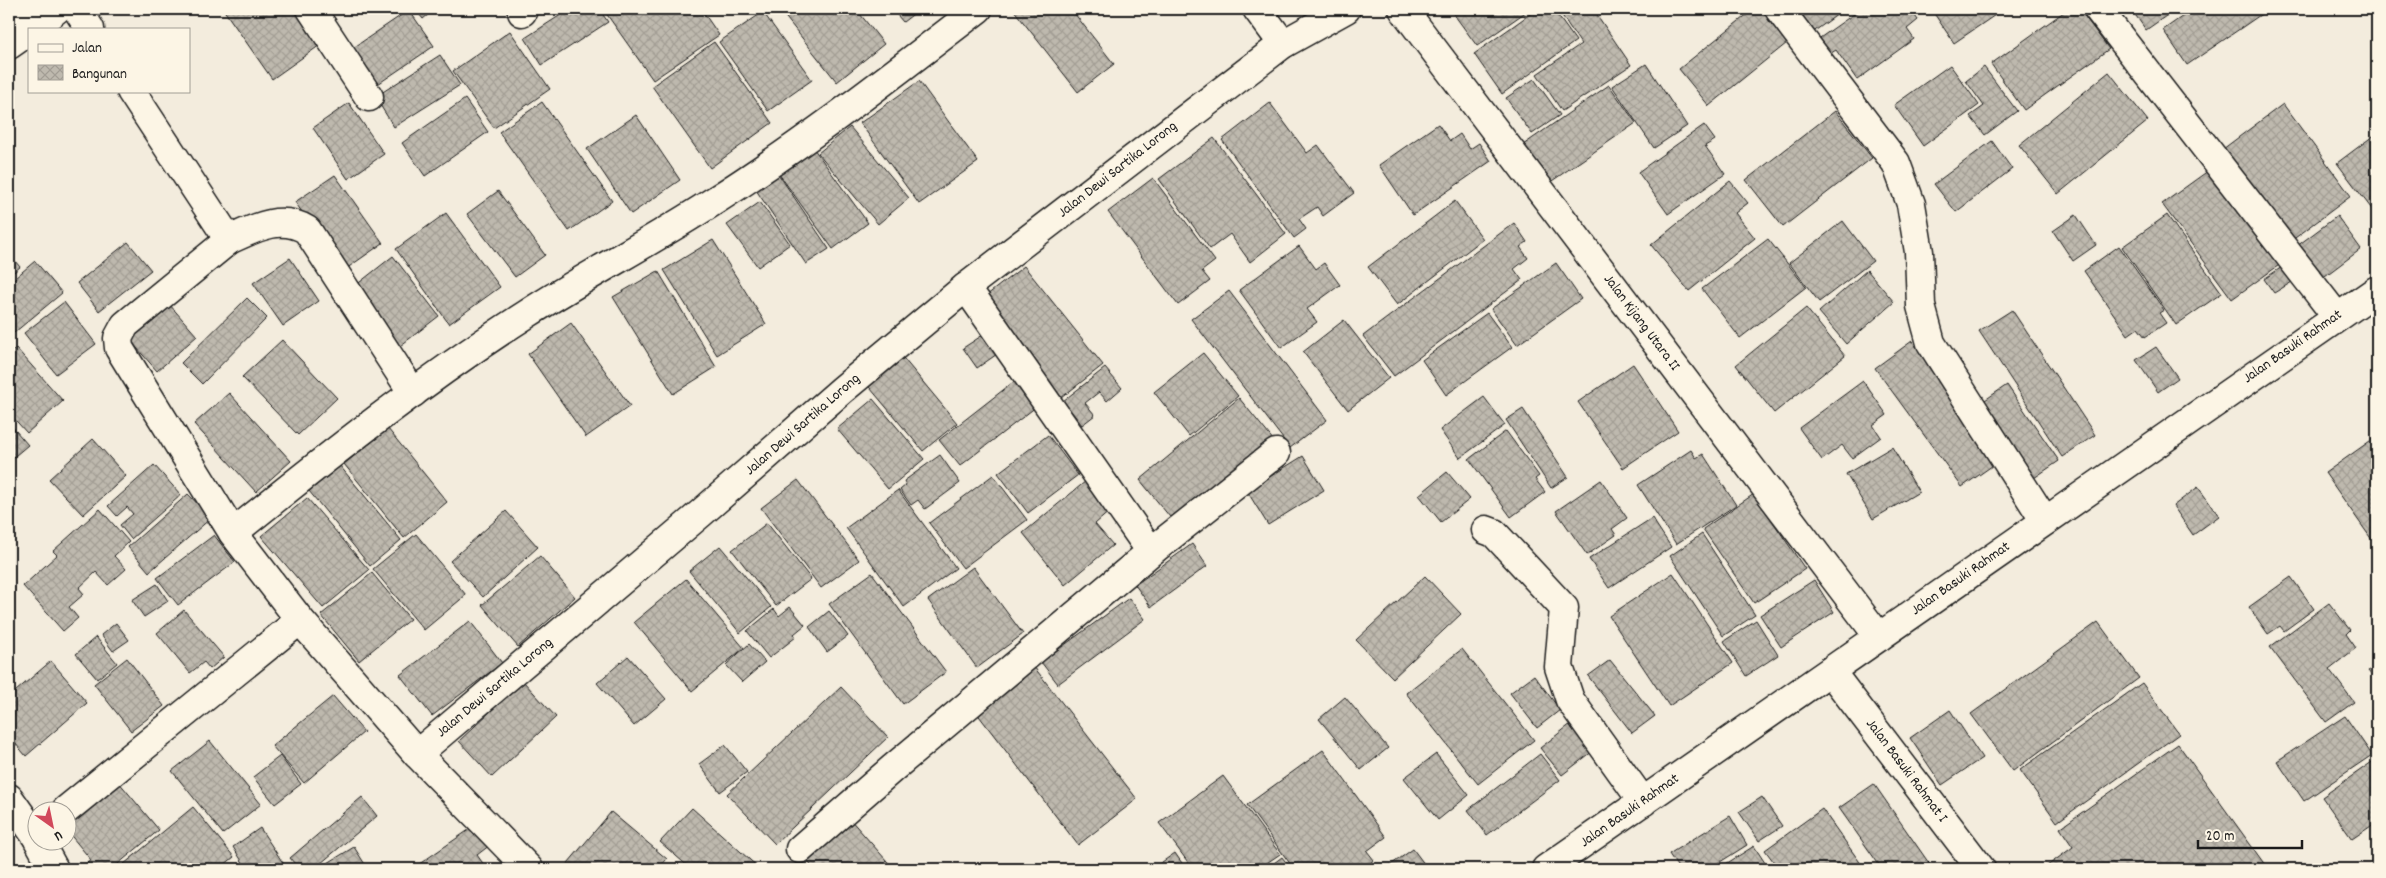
<svg xmlns="http://www.w3.org/2000/svg" width="2386" height="878" viewBox="0 0 2386 878" font-family="Dekko,sans-serif">
<defs>
<pattern id="building-cross-hatch" width="8" height="8" patternUnits="userSpaceOnUse" patternTransform="scale(1.25)"><rect width="8" height="8" fill="#beb9ae"/><path d="M0 0l8 8M0 8l8-8" fill="none" stroke="#a39e95"/></pattern>
</defs>
<rect width="100%" height="100%" fill="#f3ecdd"/>
<filter id="ink" filterUnits="userSpaceOnUse"><feTurbulence type="fractalNoise" baseFrequency=".02" numOctaves="2"/><feDisplacementMap in="SourceGraphic" scale="10" xChannelSelector="R" yChannelSelector="G"/><feConvolveMatrix kernelMatrix="1 2 1 2 8 2 1 2 1" color-interpolation-filters="sRGB"/></filter>
<g filter="url(#ink)">
<g fill="url(#building-cross-hatch)" stroke="#1c1c1c">
<polygon points="223,9 299,9 323,43 272,79"/>
<polygon points="415,9 435,9 423,19"/>
<polygon points="570,9 599,9 608,22 542,65 525,38"/>
<polygon points="603,9 701,9 719,35 653,80"/>
<polygon points="790,9 856,9 884,44 837,82 783,14"/>
<polygon points="892,9 920,9 903,22"/>
<polygon points="1013,9 1071,9 1114,64 1078,92"/>
<polygon points="1450,9 1530,9 1477,46"/>
<polygon points="1537,9 1553,9 1576,41 1502,94 1474,54"/>
<polygon points="1569,9 1593,9 1631,65 1562,111 1537,74 1581,44 1561,14"/>
<polygon points="1754,9 1767,9 1792,39 1709,106 1679,69"/>
<polygon points="1795,9 1845,9 1812,33"/>
<polygon points="1861,9 1910,9 1918,20 1907,29 1914,39 1857,80 1836,50 1828,55 1817,40"/>
<polygon points="1931,9 2004,9 1954,43"/>
<polygon points="2068,9 2079,9 2109,49 2024,110 1991,64"/>
<polygon points="2131,9 2176,9 2146,30"/>
<polygon points="2193,9 2260,9 2263,13 2187,65 2163,30"/>
<polygon points="409,10 434,46 375,86 350,50"/>
<polygon points="763,12 812,80 768,111 719,42"/>
<polygon points="510,31 550,89 494,128 453,71"/>
<polygon points="714,42 772,123 710,168 652,86"/>
<polygon points="440,55 460,85 394,127 375,97"/>
<polygon points="1646,64 1687,126 1654,148 1612,86"/>
<polygon points="1950,65 1979,105 1923,146 1894,105"/>
<polygon points="1984,67 2017,111 1985,135 1970,116 1984,106 1966,81"/>
<polygon points="2109,72 2148,121 2058,194 2019,145"/>
<polygon points="1534,79 1560,115 1532,134 1506,98"/>
<polygon points="919,81 978,162 919,204 860,123"/>
<polygon points="1609,85 1636,123 1549,183 1523,145"/>
<polygon points="465,99 488,132 425,176 402,143"/>
<polygon points="542,102 612,201 569,231 499,132"/>
<polygon points="349,103 384,154 348,179 313,128"/>
<polygon points="1270,103 1307,153 1318,145 1354,193 1323,216 1317,207 1299,219 1306,229 1294,238 1222,140"/>
<polygon points="2283,104 2351,196 2291,241 2223,149"/>
<polygon points="1835,111 1872,158 1783,227 1746,180"/>
<polygon points="636,115 680,180 631,214 587,149"/>
<polygon points="1438,124 1450,141 1460,134 1470,149 1479,143 1491,161 1413,215 1379,165"/>
<polygon points="1704,125 1715,140 1705,146 1725,174 1668,214 1638,172"/>
<polygon points="850,127 909,198 878,224 818,153"/>
<polygon points="2377,133 2377,216 2337,163"/>
<polygon points="1214,138 1286,234 1250,262 1230,234 1210,249 1159,179"/>
<polygon points="1992,141 2012,169 1956,212 1934,184"/>
<polygon points="814,149 868,223 833,249 779,174"/>
<polygon points="2212,168 2282,263 2232,299 2162,204"/>
<polygon points="335,175 383,243 343,271 295,202"/>
<polygon points="779,175 829,249 806,264 756,190"/>
<polygon points="1153,178 1215,261 1202,271 1210,281 1178,305 1108,212"/>
<polygon points="1730,181 1748,203 1735,213 1755,238 1689,291 1651,245"/>
<polygon points="498,191 545,255 515,277 467,214"/>
<polygon points="1455,201 1483,239 1397,305 1368,267"/>
<polygon points="760,202 790,244 758,267 727,225"/>
<polygon points="446,213 500,287 449,324 396,249"/>
<polygon points="2076,215 2096,245 2073,261 2053,231"/>
<polygon points="2167,215 2222,293 2176,325 2122,247"/>
<polygon points="2337,216 2361,249 2321,279 2297,246"/>
<polygon points="1843,221 1873,261 1819,302 1789,263"/>
<polygon points="1514,223 1527,242 1520,247 1528,258 1514,269 1522,280 1394,376 1363,336"/>
<polygon points="1768,239 1806,287 1740,338 1702,289"/>
<polygon points="713,240 766,324 717,355 664,270"/>
<polygon points="128,242 151,270 99,311 77,283"/>
<polygon points="1299,246 1316,269 1324,263 1340,285 1307,309 1317,322 1281,348 1239,290"/>
<polygon points="2119,246 2164,310 2159,313 2166,323 2145,337 2138,328 2128,335 2084,271"/>
<polygon points="9,254 20,267 9,276"/>
<polygon points="393,256 439,316 400,346 355,286"/>
<polygon points="290,258 319,301 283,326 253,283"/>
<polygon points="35,261 62,293 9,337 9,283"/>
<polygon points="1556,263 1581,299 1517,345 1491,309"/>
<polygon points="1024,266 1103,365 1061,398 982,299"/>
<polygon points="2282,267 2292,282 2274,293 2264,279"/>
<polygon points="1867,270 1894,302 1846,344 1819,312"/>
<polygon points="658,271 716,367 673,394 613,297"/>
<polygon points="1229,291 1327,420 1290,448 1191,319"/>
<polygon points="247,298 267,318 202,384 181,363"/>
<polygon points="64,302 96,344 56,374 24,333"/>
<polygon points="169,304 197,336 157,371 129,339"/>
<polygon points="1806,308 1845,356 1774,413 1736,365"/>
<polygon points="2012,310 2095,435 2062,457 1979,331"/>
<polygon points="1487,313 1512,347 1446,395 1422,360"/>
<polygon points="1344,320 1389,378 1348,410 1303,352"/>
<polygon points="571,323 630,406 586,437 528,354"/>
<polygon points="989,331 1003,350 977,368 963,348"/>
<polygon points="282,340 337,398 298,435 242,377"/>
<polygon points="1912,341 1999,461 1962,487 1875,368"/>
<polygon points="2156,347 2178,378 2158,392 2136,360"/>
<polygon points="16,348 63,401 27,433 9,413 9,355"/>
<polygon points="899,353 957,423 923,451 865,382"/>
<polygon points="1203,353 1238,396 1189,436 1154,392"/>
<polygon points="1633,364 1678,431 1623,468 1578,402"/>
<polygon points="1105,368 1122,388 1107,401 1099,392 1085,403 1095,415 1082,425 1063,401"/>
<polygon points="1021,376 1041,403 960,466 939,440"/>
<polygon points="1863,381 1887,415 1873,425 1881,437 1852,458 1842,445 1822,460 1799,428"/>
<polygon points="2007,385 2059,461 2034,478 1982,402"/>
<polygon points="229,393 291,461 256,492 194,424"/>
<polygon points="1484,397 1505,425 1460,458 1440,430"/>
<polygon points="1239,398 1274,441 1174,522 1140,480"/>
<polygon points="873,399 924,459 888,489 837,429"/>
<polygon points="1523,409 1568,477 1551,488 1506,420"/>
<polygon points="9,423 28,445 9,461"/>
<polygon points="388,429 447,502 404,538 344,464"/>
<polygon points="1506,431 1539,476 1535,479 1545,492 1511,517 1469,459"/>
<polygon points="1048,435 1078,475 1028,513 998,473"/>
<polygon points="2377,436 2377,547 2325,473"/>
<polygon points="93,439 126,476 83,515 49,479"/>
<polygon points="1892,447 1919,492 1873,519 1846,474"/>
<polygon points="1691,450 1696,458 1703,454 1736,505 1676,544 1638,485"/>
<polygon points="940,455 960,483 925,509 918,500 911,505 900,490 906,485 904,481"/>
<polygon points="1303,456 1324,490 1268,525 1247,491"/>
<polygon points="154,465 181,495 131,539 120,525 133,514 127,507 117,516 108,506"/>
<polygon points="340,466 401,540 370,566 309,491"/>
<polygon points="1447,472 1470,499 1441,522 1419,495"/>
<polygon points="993,475 1027,520 963,568 929,523"/>
<polygon points="798,480 859,560 821,588 761,508"/>
<polygon points="1601,480 1627,518 1612,529 1616,535 1587,555 1556,511"/>
<polygon points="1086,481 1111,510 1095,524 1113,545 1065,585 1023,533"/>
<polygon points="2198,487 2219,516 2193,535 2173,506"/>
<polygon points="898,490 956,568 904,607 846,528"/>
<polygon points="188,494 211,518 149,572 128,547"/>
<polygon points="1754,494 1805,569 1754,603 1703,529"/>
<polygon points="307,498 369,570 323,608 261,536"/>
<polygon points="100,509 129,542 114,556 126,569 108,585 96,572 79,588 84,594 69,607 78,618 63,631 23,586 57,555 53,551"/>
<polygon points="506,511 538,547 483,597 450,561"/>
<polygon points="1652,518 1671,547 1609,588 1589,559"/>
<polygon points="767,523 811,579 776,606 732,550"/>
<polygon points="416,534 466,595 424,630 373,569"/>
<polygon points="1702,534 1755,615 1723,636 1670,556"/>
<polygon points="214,535 235,562 178,605 157,578"/>
<polygon points="1192,544 1207,566 1151,607 1135,585"/>
<polygon points="720,546 771,607 740,633 689,571"/>
<polygon points="540,556 575,597 518,647 482,605"/>
<polygon points="973,567 1023,634 977,668 928,600"/>
<polygon points="372,573 410,619 359,661 321,615"/>
<polygon points="872,573 946,672 903,704 829,604"/>
<polygon points="1673,573 1733,663 1669,706 1609,616"/>
<polygon points="1425,576 1461,614 1393,678 1356,640"/>
<polygon points="2291,577 2314,609 2284,631 2280,626 2268,634 2249,607"/>
<polygon points="686,579 744,648 692,691 634,622"/>
<polygon points="1814,580 1834,612 1781,647 1760,615"/>
<polygon points="157,584 168,601 144,617 132,600"/>
<polygon points="1129,598 1145,619 1058,684 1041,662"/>
<polygon points="2329,603 2350,630 2346,634 2356,648 2329,669 2354,702 2326,722 2270,647"/>
<polygon points="790,607 805,625 794,634 796,637 769,658 747,631 774,609 779,616"/>
<polygon points="184,610 224,657 210,669 204,662 190,673 157,633"/>
<polygon points="829,611 848,636 827,652 809,627"/>
<polygon points="1756,620 1778,655 1746,676 1724,641"/>
<polygon points="470,621 502,663 432,716 400,675"/>
<polygon points="2098,622 2139,678 2013,771 1971,714"/>
<polygon points="116,623 129,640 113,651 101,635"/>
<polygon points="96,637 117,663 97,679 76,654"/>
<polygon points="749,644 765,662 742,682 726,665"/>
<polygon points="1462,649 1534,740 1478,784 1406,693"/>
<polygon points="628,656 666,699 634,726 597,683"/>
<polygon points="127,658 164,706 131,731 94,684"/>
<polygon points="1610,660 1655,716 1632,733 1588,676"/>
<polygon points="51,661 87,703 26,756 9,736 9,697"/>
<polygon points="2377,664 2377,682 2368,671"/>
<polygon points="1034,667 1137,799 1078,845 976,712"/>
<polygon points="1534,675 1560,710 1537,728 1510,693"/>
<polygon points="523,681 556,717 492,777 459,741"/>
<polygon points="2142,683 2179,734 2057,822 2020,770"/>
<polygon points="841,687 888,737 775,844 727,794"/>
<polygon points="333,696 364,732 304,783 272,746"/>
<polygon points="1345,697 1388,748 1361,770 1319,719"/>
<polygon points="1950,710 1982,758 1942,785 1910,738"/>
<polygon points="2345,716 2372,755 2304,801 2277,761"/>
<polygon points="1576,720 1597,748 1562,775 1540,748"/>
<polygon points="210,741 261,804 223,834 172,771"/>
<polygon points="2178,744 2268,869 2043,869 2073,847 2060,828"/>
<polygon points="725,745 747,772 720,792 699,764"/>
<polygon points="1323,750 1386,837 1367,851 1374,860 1361,869 1294,869 1247,805"/>
<polygon points="1436,754 1469,795 1438,820 1404,778"/>
<polygon points="1540,754 1560,780 1487,835 1468,810"/>
<polygon points="280,756 301,784 275,804 253,777"/>
<polygon points="2372,762 2377,769 2377,822 2352,839 2322,797"/>
<polygon points="1223,776 1280,854 1258,869 1193,869 1159,823"/>
<polygon points="118,781 159,830 112,869 79,869 91,860 68,832 68,824"/>
<polygon points="1874,784 1933,869 1882,869 1839,808"/>
<polygon points="362,797 377,816 314,869 299,869 290,858"/>
<polygon points="1762,797 1782,826 1759,841 1739,812"/>
<polygon points="193,807 234,857 219,869 118,869"/>
<polygon points="692,808 760,869 691,869 660,842"/>
<polygon points="1822,809 1864,868 1779,869 1765,850"/>
<polygon points="611,812 667,859 658,869 563,869"/>
<polygon points="1730,816 1747,845 1709,869 1679,869 1669,854"/>
<polygon points="849,818 894,869 814,869 804,857"/>
<polygon points="476,825 490,845 477,855 487,869 412,869"/>
<polygon points="260,828 287,869 247,869 233,847"/>
<polygon points="1754,846 1769,869 1718,869"/>
<polygon points="354,847 368,869 318,869"/>
<polygon points="1413,849 1428,869 1385,869"/>
<polygon points="1175,853 1186,869 1152,869"/>
<polygon points="1282,857 1291,869 1266,869"/>
</g>
<g fill="none" stroke-linecap="round" stroke-linejoin="round">
<g stroke="#1c1c1c" stroke-width="31">
<g id="minor">
<polyline points="16,9 29,29"/>
<polyline points="77,9 90,29"/>
<polyline points="311,9 369,97"/>
<polyline points="1257,9 1283,44"/>
<polyline points="1403,9 1879,637"/>
<polyline points="1779,9 1896,163 1911,204 1919,252 1921,306 1931,343 2045,521"/>
<polyline points="2098,9 2337,317"/>
<polyline points="522,12 523,9"/>
<polyline points="32,29 57,9"/>
<polyline points="9,45 29,31"/>
<path d="M131 91 229 240C255 228 280 214 307 230L413 393"/>
<polyline points="229,240 125,325 118,338 119,348 233,533 300,620 417,754 700,514 842,390 966,287 1283,44 1346,9"/>
<polyline points="1486,530 1494,533 1564,608 1559,667 1570,700 1643,802"/>
<path d="M233 533C328 456 424 380 527 314 587 275 651 242 711 203 804 144 891 76 978 9"/>
<polyline points="1153,550 1276,453"/>
<polyline points="1831,672 1981,869"/>
<polyline points="417,754 529,869"/>
<polyline points="9,798 38,839"/>
<polyline points="66,810 300,620"/>
<polyline points="38,840 54,869"/>
<polyline points="800,849 893,768 1153,550 1143,540 966,287"/>
</g>
</g>
<g stroke="#1c1c1c" stroke-width="31">
<polyline id="highway" points="1546,869 2377,290"/>
</g>
<use href="#minor" stroke="#fcf5e5" stroke-width="28"/>
<use href="#highway" stroke="#fcf5e5" stroke-width="28"/>
</g>
</g>
<g text-anchor="middle" dominant-baseline="central" stroke-width="4.5" stroke-linejoin="round" paint-order="stroke">
<g font-size="15" fill="#1c1c1c" stroke="#fcf5e5">
<text transform="translate(1118 170) rotate(-38)">Jalan Dewi Sartika Lorong</text>
<text transform="translate(1641 323) rotate(53)">Jalan Kijang Utara II</text>
<text transform="translate(2293 347) rotate(-35)">Jalan Basuki Rahmat</text>
<text transform="translate(803 425) rotate(-41)">Jalan Dewi Sartika Lorong</text>
<text transform="translate(1961 579) rotate(-35)">Jalan Basuki Rahmat</text>
<text transform="translate(495 688) rotate(-40)">Jalan Dewi Sartika Lorong</text>
<text transform="translate(1906 771) rotate(53)">Jalan Basuki Rahmat I</text>
<text transform="translate(1630 811) rotate(-35)">Jalan Basuki Rahmat</text>
</g>
</g>
<rect width="2386" height="878" fill="none" stroke="#fcf5e5" stroke-width="30"/>
<rect x="15" y="15" width="2356" height="848" fill="none" stroke="#1c1c1c" stroke-width="2" filter="url(#ink)"/>
<rect x="28" y="28" width="162" height="65" fill="#fcf5e5" stroke="#a29e95"/>
<rect x="38" y="44" width="25" height="8" fill="#fcf5e5" stroke="#a29e95"/>
<text x="72" y="52" font-size="15" fill="#1c1c1c">Jalan</text>
<rect x="38" y="65" width="25" height="15" fill="url(#building-cross-hatch)" stroke="#a29e95"/>
<text x="72" y="78" font-size="15" fill="#1c1c1c">Bangunan</text>
<g transform="translate(52 826) rotate(147)"><circle r="24" fill="#fcf5e5" stroke="#a29e95"/>
<path d="M0-4L9 19L0 12L-9 19Z" fill="#d1495b"/>
<text y="-8" font-size="14" font-weight="bold" text-anchor="middle" fill="#1c1c1c">U</text>
</g>
<path d="M2198 840v8h104v-8" fill="none" stroke="#1c1c1c" stroke-width="2.5"/>
<text x="2206" y="840" font-size="15" fill="#1c1c1c" stroke="#fcf5e5" stroke-width="4" paint-order="stroke">20 m</text>
</svg>
